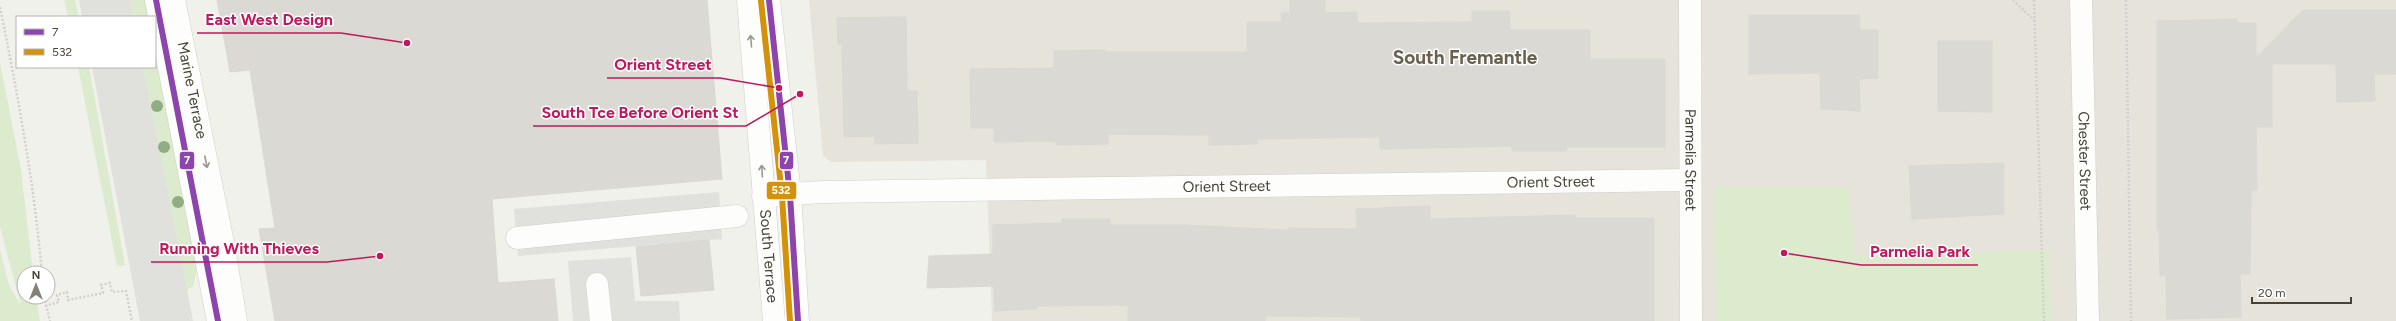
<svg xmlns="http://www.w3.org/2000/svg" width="2396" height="321" viewBox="0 0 2396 321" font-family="Figtree,sans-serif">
<rect width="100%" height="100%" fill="#f1f1ec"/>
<polygon fill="#e5e3da" points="809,0 2396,0 2396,321 992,321 986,160 831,162 823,156"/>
<g fill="#dceace">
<polygon points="64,0 75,0 79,17 68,17"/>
<polygon points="130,0 149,0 152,17 133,17"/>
<polygon points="155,32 197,270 193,286 186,291 143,67 155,67"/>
<polygon points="0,62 21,170 33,273 24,273 24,297 36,297 40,321 0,321 0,250 9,285 21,306 0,227"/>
<polygon points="78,67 89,67 125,265 117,266"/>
<polygon points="1713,187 1849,187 1854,255 2049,251 2051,321 1716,321"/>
</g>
<g fill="#e0e0dc">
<polygon points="79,0 130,0 133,17 82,17"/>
<polygon points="92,67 143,67 193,321 140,321"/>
<polygon points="719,192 722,239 518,256 514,209"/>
<polygon points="631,257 635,301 679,301 680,321 573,321 568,261"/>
</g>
<g fill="#dbd9d4" stroke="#d9d8d2">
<polygon points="217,0 707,0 722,179 492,199 498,283 554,279 558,321 275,321 259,229 275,228 250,70 230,72"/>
<polygon points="1290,0 1325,0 1325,13 1357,12 1357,23 1472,22 1472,11 1509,11 1510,30 1590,30 1590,59 1665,59 1665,147 1567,147 1567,151 1512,151 1512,146 1380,149 1380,137 1257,139 1257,144 1209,145 1209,135 1108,134 1108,144 1056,145 1056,141 994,142 994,128 971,128 970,69 1054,68 1054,51 1105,50 1105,52 1247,52 1247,22 1282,22 1281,13 1290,13"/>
<polygon points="2303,10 2396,10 2396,74 2374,74 2375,101 2337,102 2336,64 2272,64 2272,127 2256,127 2257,190 2251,190 2250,274 2240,274 2241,317 2167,319 2166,275 2160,276 2159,230 2157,230 2157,21 2237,19 2237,23 2256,23 2256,58"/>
<polygon points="1749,15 1860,15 1860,30 1878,30 1878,78 1859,79 1860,111 1821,109 1820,73 1749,74"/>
<polygon points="906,17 907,91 917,91 918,143 875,144 875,136 844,137 842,44 838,44 837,18"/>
<polygon points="1938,41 1992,41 1992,112 1938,111"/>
<polygon points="2004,163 2004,214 1912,219 1909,166"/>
<polygon points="1430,206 1430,219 1575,215 1575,218 1654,218 1654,321 1361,321 1361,317 1266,316 1265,321 1128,321 1128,305 1037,306 1037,309 995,311 994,286 927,288 929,256 993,254 993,225 1062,223 1062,219 1110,219 1110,225 1181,225 1288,230 1288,228 1357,229 1356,209"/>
<polygon points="709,240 714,290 641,296 636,247"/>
</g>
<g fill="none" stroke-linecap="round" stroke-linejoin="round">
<g stroke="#cfcec9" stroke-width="23">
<g id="minor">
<polyline points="156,0 218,321"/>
<path id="s1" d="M174 0 224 248 236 321"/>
<path id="s2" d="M748 0 774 321"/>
<polyline points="769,0 790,195 798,321"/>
<path id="s3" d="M1690 0 1691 321"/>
<path id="s4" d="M2081 0 2088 321"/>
<path id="s5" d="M763 196 822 192 1690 180"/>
<polyline points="517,238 737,216"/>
<polyline points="597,284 601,321"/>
</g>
</g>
<g stroke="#d2d0cc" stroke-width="2.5" stroke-dasharray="2 2" stroke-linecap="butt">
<polyline points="2013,0 2034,20"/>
<polyline points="2034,0 2044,321"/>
<polyline points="2126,0 2131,321"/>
<path d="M0 7C18 96 34 183 42 273"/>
<polyline points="44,297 50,321"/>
<polyline points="45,306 59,302 57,295 67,292 68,300 103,293 101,285 110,283 112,292 126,291 132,321"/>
</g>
<use href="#minor" stroke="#fdfdfc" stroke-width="22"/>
<g stroke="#fff" stroke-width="9">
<g id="bus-1">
<polyline points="156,0 218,321"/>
<polyline points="769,0 790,195 798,321"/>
</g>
</g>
<g stroke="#fff" stroke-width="9">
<polyline id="bus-2" points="761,1 782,196 790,321"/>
</g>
<use href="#bus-1" stroke="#8e44ad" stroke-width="6"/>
<use href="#bus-2" stroke="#d4920b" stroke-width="6"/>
</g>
<g fill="#91ad84">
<circle cx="157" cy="106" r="6"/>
<circle cx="164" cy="147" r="6"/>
<circle cx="178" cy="202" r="6"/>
</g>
<defs><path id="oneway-shaft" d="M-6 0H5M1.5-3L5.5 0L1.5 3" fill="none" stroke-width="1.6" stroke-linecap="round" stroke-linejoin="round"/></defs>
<g stroke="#999790">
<use href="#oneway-shaft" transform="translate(751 41) rotate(-95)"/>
<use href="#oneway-shaft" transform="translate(206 162) rotate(79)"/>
<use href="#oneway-shaft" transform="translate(762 171) rotate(-94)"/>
</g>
<g text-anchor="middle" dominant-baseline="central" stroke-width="3" stroke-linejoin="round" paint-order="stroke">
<g font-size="15" fill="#474338" stroke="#fff">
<text stroke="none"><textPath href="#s1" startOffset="92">Marine Terrace</textPath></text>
<text stroke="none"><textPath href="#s4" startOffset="161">Chester Street</textPath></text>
<text stroke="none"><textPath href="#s3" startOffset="160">Parmelia Street</textPath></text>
<text stroke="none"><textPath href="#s5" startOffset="788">Orient Street</textPath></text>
<text stroke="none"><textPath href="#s5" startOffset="464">Orient Street</textPath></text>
<text stroke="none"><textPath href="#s2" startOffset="257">South Terrace</textPath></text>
</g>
<g font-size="19" font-weight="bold" fill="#696150" stroke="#fff">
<text x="1465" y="57">South Fremantle</text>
</g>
</g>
<path fill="none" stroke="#c2185b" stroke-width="1.5" d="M407 43L341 33H197M779 88L720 78H607M800 94L746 126H533M380 256L327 262H151M1784 253L1861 265H1978"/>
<g fill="#c2185b" stroke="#fff" stroke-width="1.5">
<circle cx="407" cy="43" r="4"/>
<circle cx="779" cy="88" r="4"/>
<circle cx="800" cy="94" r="4"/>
<circle cx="380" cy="256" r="4"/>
<circle cx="1784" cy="253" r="4"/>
</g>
<g font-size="16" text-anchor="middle" font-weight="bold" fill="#c2185b" stroke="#fff" stroke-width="3" stroke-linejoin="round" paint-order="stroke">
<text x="269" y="25">East West Design</text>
<text x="663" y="70">Orient Street</text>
<text x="640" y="118">South Tce Before Orient St</text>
<text x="239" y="254">Running With Thieves</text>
<text x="1920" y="257">Parmelia Park</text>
</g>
<g stroke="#fff" stroke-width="1.5">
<rect x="779" y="151" width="15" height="19" rx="4" fill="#8e44ad"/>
<rect x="179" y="151" width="16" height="19" rx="4" fill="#8e44ad"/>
<rect x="766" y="181" width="31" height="19" rx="4" fill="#d4920b"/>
</g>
<g font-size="11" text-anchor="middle" font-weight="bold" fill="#fff">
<text x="786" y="164">7</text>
<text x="187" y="164">7</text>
<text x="781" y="194">532</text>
</g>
<rect x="16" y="16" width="140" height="52" fill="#ffffff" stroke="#b5b4af"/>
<rect x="24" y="29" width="20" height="6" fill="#8e44ad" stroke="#b5b4af"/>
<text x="52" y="36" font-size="12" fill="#474338">7</text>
<rect x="24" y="49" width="20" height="6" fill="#d4920b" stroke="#b5b4af"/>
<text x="52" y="56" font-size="12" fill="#474338">532</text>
<g transform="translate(36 285)"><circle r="19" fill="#ffffff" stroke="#b5b4af"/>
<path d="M0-3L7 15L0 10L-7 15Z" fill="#828077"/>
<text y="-6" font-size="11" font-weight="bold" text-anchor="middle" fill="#474338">N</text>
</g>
<path d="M2252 297v6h99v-6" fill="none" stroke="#474338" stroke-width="2"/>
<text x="2258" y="297" font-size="12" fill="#474338" stroke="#ffffff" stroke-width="3" paint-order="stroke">20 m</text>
</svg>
